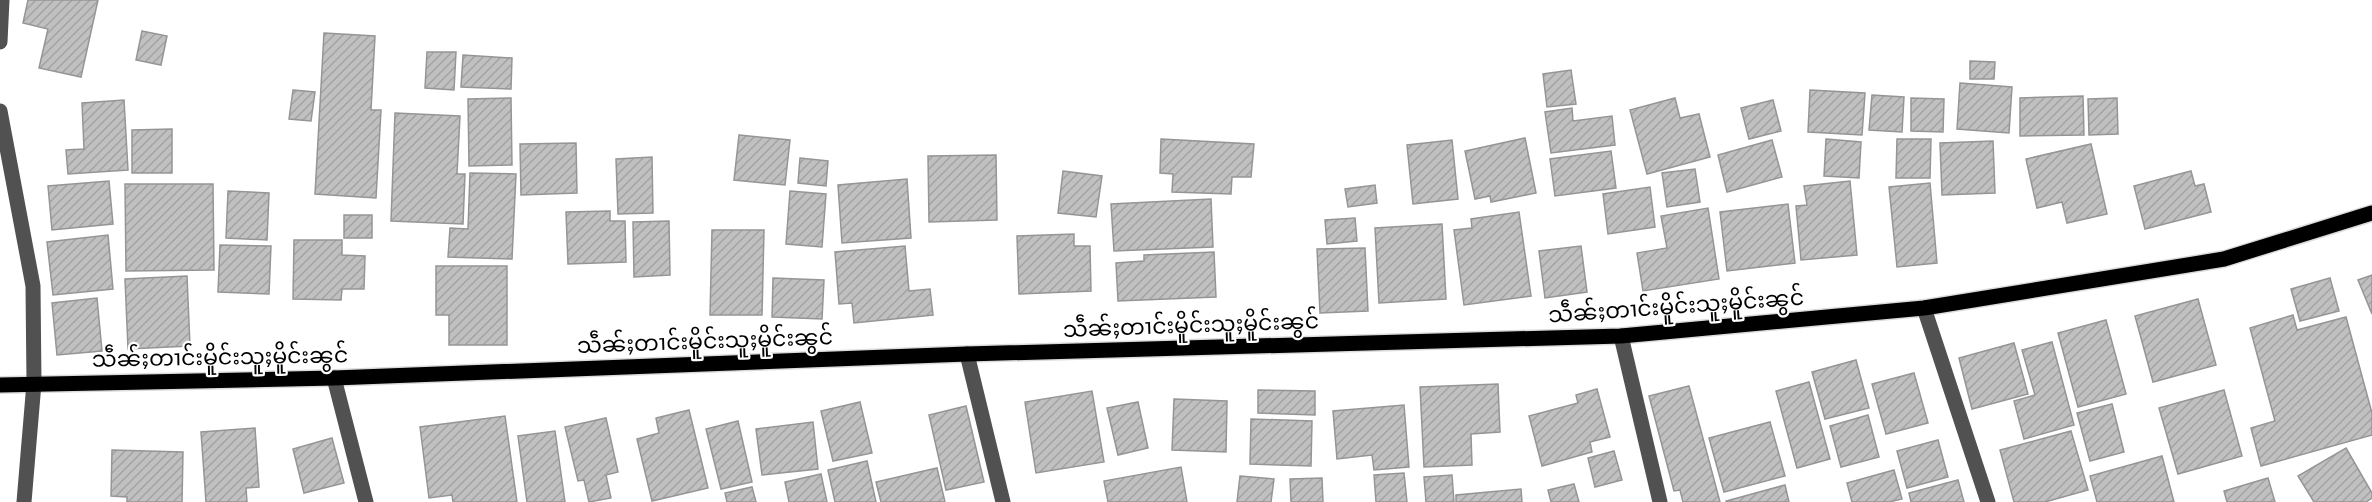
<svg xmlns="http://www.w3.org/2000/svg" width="2372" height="502" viewBox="0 0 2372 502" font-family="Cabin,'Noto Sans Myanmar',sans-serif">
<defs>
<pattern id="building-hatch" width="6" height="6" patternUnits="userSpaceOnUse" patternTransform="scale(1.5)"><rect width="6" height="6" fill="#c0c0c0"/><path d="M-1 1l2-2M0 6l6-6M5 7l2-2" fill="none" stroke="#a3a3a3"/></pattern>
</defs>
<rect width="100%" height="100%" fill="#fff"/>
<g fill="url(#building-hatch)" stroke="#959595" stroke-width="1.5">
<polygon points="28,0 98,0 81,77 39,68 48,29 23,23"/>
<polygon points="142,31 167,36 161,65 136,60"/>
<polygon points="324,33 375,36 371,110 381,110 376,198 315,194"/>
<polygon points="427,52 456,52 454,90 425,88"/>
<polygon points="463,55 512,58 511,89 461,87"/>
<polygon points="1970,61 1995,62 1994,79 1970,79"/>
<polygon points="1571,70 1576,104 1547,107 1543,74"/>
<polygon points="1960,83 2012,87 2009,133 1957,129"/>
<polygon points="293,90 315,92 311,121 289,119"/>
<polygon points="1810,90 1865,93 1862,135 1808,132"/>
<polygon points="1872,95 1904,97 1902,132 1869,130"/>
<polygon points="2083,96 2084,135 2020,136 2020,98"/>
<polygon points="511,98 512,165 469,166 468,99"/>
<polygon points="1675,98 1680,118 1699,114 1710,157 1647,174 1630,110"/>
<polygon points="1911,98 1944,99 1943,132 1911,131"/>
<polygon points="2117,98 2118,134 2089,135 2088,99"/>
<polygon points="124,100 128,170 68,174 66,150 84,149 82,103"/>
<polygon points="1773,100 1781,131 1749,139 1741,108"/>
<polygon points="1572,108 1573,121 1612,116 1615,145 1551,153 1545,112"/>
<polygon points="395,113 460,116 457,174 465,174 463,224 391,221"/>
<polygon points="172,129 172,173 132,173 132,130"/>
<polygon points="739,135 790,140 785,185 734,180"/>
<polygon points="1525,138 1536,193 1491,202 1490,196 1475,199 1465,151"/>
<polygon points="1161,139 1254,144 1251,177 1232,177 1231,194 1172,192 1173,174 1160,173"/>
<polygon points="1826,139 1861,142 1859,178 1824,176"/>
<polygon points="1897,139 1931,139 1930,178 1896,178"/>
<polygon points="1452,140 1458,199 1413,204 1407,145"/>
<polygon points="1772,140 1782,177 1727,192 1718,155"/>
<polygon points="1993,141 1995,193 1942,195 1940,143"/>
<polygon points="576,143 577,193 521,195 520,144"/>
<polygon points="2091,144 2107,214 2067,223 2062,202 2037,208 2026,159"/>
<polygon points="1611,151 1616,188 1555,196 1550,159"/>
<polygon points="996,155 997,220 929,222 928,156"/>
<polygon points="652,157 653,213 618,214 616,159"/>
<polygon points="800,158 828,161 826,186 798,183"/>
<polygon points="1695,169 1700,202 1667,207 1662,173"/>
<polygon points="1063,171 1102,176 1096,217 1058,213"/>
<polygon points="2191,171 2195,186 2204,184 2211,212 2145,229 2134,186"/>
<polygon points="470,173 516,174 512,259 448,257 450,228 468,229"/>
<polygon points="907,179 911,238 842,243 838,185"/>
<polygon points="109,181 113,224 52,230 48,186"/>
<polygon points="1850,181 1857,255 1801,260 1796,206 1807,205 1804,186"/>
<polygon points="1930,183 1937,263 1897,267 1889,187"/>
<polygon points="125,184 213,184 214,270 126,271"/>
<polygon points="1375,185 1377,203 1348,207 1345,189"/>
<polygon points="1650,187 1655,227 1608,234 1603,194"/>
<polygon points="228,191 269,193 267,240 226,238"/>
<polygon points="790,191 826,194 822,247 786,244"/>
<polygon points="1211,199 1213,247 1114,251 1111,204"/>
<polygon points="1788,204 1795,263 1727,271 1720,212"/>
<polygon points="1708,208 1719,279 1643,291 1637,253 1667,248 1661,216"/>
<polygon points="610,211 610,221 625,221 626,262 568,264 566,212"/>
<polygon points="1519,212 1531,296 1464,305 1454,230 1472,228 1471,219"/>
<rect x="344" y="215" width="28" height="23"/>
<polygon points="1355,218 1357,241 1327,244 1325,220"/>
<polygon points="669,221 670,275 634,277 633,222"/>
<polygon points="1442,224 1446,299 1379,303 1375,228"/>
<polygon points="712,230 764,230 762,315 710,315"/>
<polygon points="1074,234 1074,246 1090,246 1091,291 1019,294 1017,236"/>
<polygon points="108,235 113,289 53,295 47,242"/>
<polygon points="294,240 342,240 342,255 365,256 364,289 342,289 341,300 293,299"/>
<polygon points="220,245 271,246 269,294 218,292"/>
<polygon points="905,246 909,291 930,289 933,315 854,323 852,303 839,304 835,252"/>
<polygon points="1581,246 1587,292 1545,298 1539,251"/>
<polygon points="1365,248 1368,311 1320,313 1317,249"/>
<polygon points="1214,252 1216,297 1118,301 1116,263 1144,261 1144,255"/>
<polygon points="436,266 507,266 507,345 449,345 449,315 436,315"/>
<polygon points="2372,275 2372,314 2358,280"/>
<polygon points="187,276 190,346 128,349 125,279"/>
<polygon points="773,278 824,280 822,319 772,317"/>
<polygon points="2330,278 2339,311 2300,321 2291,289"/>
<polygon points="97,298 102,351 57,355 52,303"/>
<polygon points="2198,299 2216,365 2153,382 2135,316"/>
<polygon points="2293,315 2297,330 2346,317 2372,413 2372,435 2261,466 2251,428 2275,421 2250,328"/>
<polygon points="2106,320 2126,394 2078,407 2058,333"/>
<polygon points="2052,342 2074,425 2024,439 2014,401 2035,395 2022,350"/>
<polygon points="2014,343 2028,394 1972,409 1959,358"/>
<polygon points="1856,360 1869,408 1825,419 1812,372"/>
<polygon points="1914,373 1928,423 1886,434 1872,384"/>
<polygon points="1809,382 1830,459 1797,468 1776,391"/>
<polygon points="1498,384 1500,432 1471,434 1472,465 1424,467 1420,387"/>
<polygon points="1689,386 1720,502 1683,502 1680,490 1674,491 1649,396"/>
<polygon points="1597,389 1610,437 1590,442 1592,452 1542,466 1529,416 1578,403 1576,395"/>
<polygon points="1258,390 1315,391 1315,415 1258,413"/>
<polygon points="2224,390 2242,456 2178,474 2159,408"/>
<polygon points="1092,391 1104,462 1036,473 1025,402"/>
<polygon points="1174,399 1227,401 1226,452 1172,450"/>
<polygon points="860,402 872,453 833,461 821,411"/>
<polygon points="1138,402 1148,448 1118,455 1107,408"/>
<polygon points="2112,404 2124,452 2090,461 2077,413"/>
<polygon points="1404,405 1409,467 1374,470 1372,455 1337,459 1333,411"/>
<polygon points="966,406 984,482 946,490 929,415"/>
<polygon points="689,410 708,488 652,501 637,439 659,433 656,418"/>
<polygon points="1868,415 1879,457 1841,467 1830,426"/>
<polygon points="505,416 517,502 453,502 452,495 429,498 420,427"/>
<polygon points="606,418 618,472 606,475 611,498 589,502 584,480 578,481 565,427"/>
<polygon points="1251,419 1312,421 1311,466 1250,464"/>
<polygon points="738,421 752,482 721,489 706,429"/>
<polygon points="813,422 818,469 762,475 756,429"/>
<polygon points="1770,422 1785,476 1724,492 1709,438"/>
<polygon points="255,428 259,487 246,488 247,502 206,502 201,432"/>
<polygon points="555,431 565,502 527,502 518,436"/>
<polygon points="2071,431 2088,490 2045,502 2014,502 2000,450"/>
<polygon points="332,438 344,483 304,493 293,449"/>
<polygon points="1938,440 1948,477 1907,488 1897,451"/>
<polygon points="2346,448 2372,493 2372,498 2366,502 2314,502 2298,476"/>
<polygon points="112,450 183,452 182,502 127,502 127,497 111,496"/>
<polygon points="1614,451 1622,480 1595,487 1588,458"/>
<polygon points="2162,456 2174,502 2097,502 2090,476"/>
<polygon points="867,461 876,502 835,502 828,470"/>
<polygon points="1181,467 1187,502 1108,502 1104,481"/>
<polygon points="937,468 945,502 881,502 876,482"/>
<polygon points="1894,470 1902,499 1889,502 1852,502 1847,483"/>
<polygon points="1404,473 1407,502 1376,502 1374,475"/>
<polygon points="821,474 827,502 789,502 785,482"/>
<polygon points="1452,475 1454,502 1426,502 1424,477"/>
<polygon points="1240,476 1274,479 1271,502 1237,502"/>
<polygon points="1322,478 1323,502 1291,502 1290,479"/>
<polygon points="2268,478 2275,502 2227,502 2224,491"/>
<polygon points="1958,480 1964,502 1911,502 1909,493"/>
<polygon points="1574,484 1579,502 1551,502 1548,490"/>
<polygon points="1785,485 1789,502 1726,502 1726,501"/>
<polygon points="752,487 756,502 727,502 725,493"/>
<polygon points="1521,489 1522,502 1456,502 1456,495"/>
</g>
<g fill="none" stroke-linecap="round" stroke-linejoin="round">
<g stroke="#dbdbdb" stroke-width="18">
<polyline id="major" points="0,385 334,378 967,354 1621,336 1924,308 2224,259 2372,213"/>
</g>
<g stroke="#515151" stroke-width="15">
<polyline points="0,42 2,0"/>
<polyline points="0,111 33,286 34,383 24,502"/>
<polyline points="1924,308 1988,502"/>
<polyline points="1621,336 1660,502"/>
<polyline points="967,354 1003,502"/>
<polyline points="334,378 366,502"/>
</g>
<use href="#major" stroke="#000" stroke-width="15"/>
</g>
<g text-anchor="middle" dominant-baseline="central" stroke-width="4.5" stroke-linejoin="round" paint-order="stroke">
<g font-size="22" fill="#000" stroke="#fff">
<text transform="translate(1676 306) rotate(-4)">သဵၼ်ႈတၢင်းမိူင်းသူႈမိူင်းၼွင်</text>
<text transform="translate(1191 325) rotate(-2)">သဵၼ်ႈတၢင်းမိူင်းသူႈမိူင်းၼွင်</text>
<text transform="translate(705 341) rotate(-2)">သဵၼ်ႈတၢင်းမိူင်းသူႈမိူင်းၼွင်</text>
<text transform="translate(220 357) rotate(-1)">သဵၼ်ႈတၢင်းမိူင်းသူႈမိူင်းၼွင်</text>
</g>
</g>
</svg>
